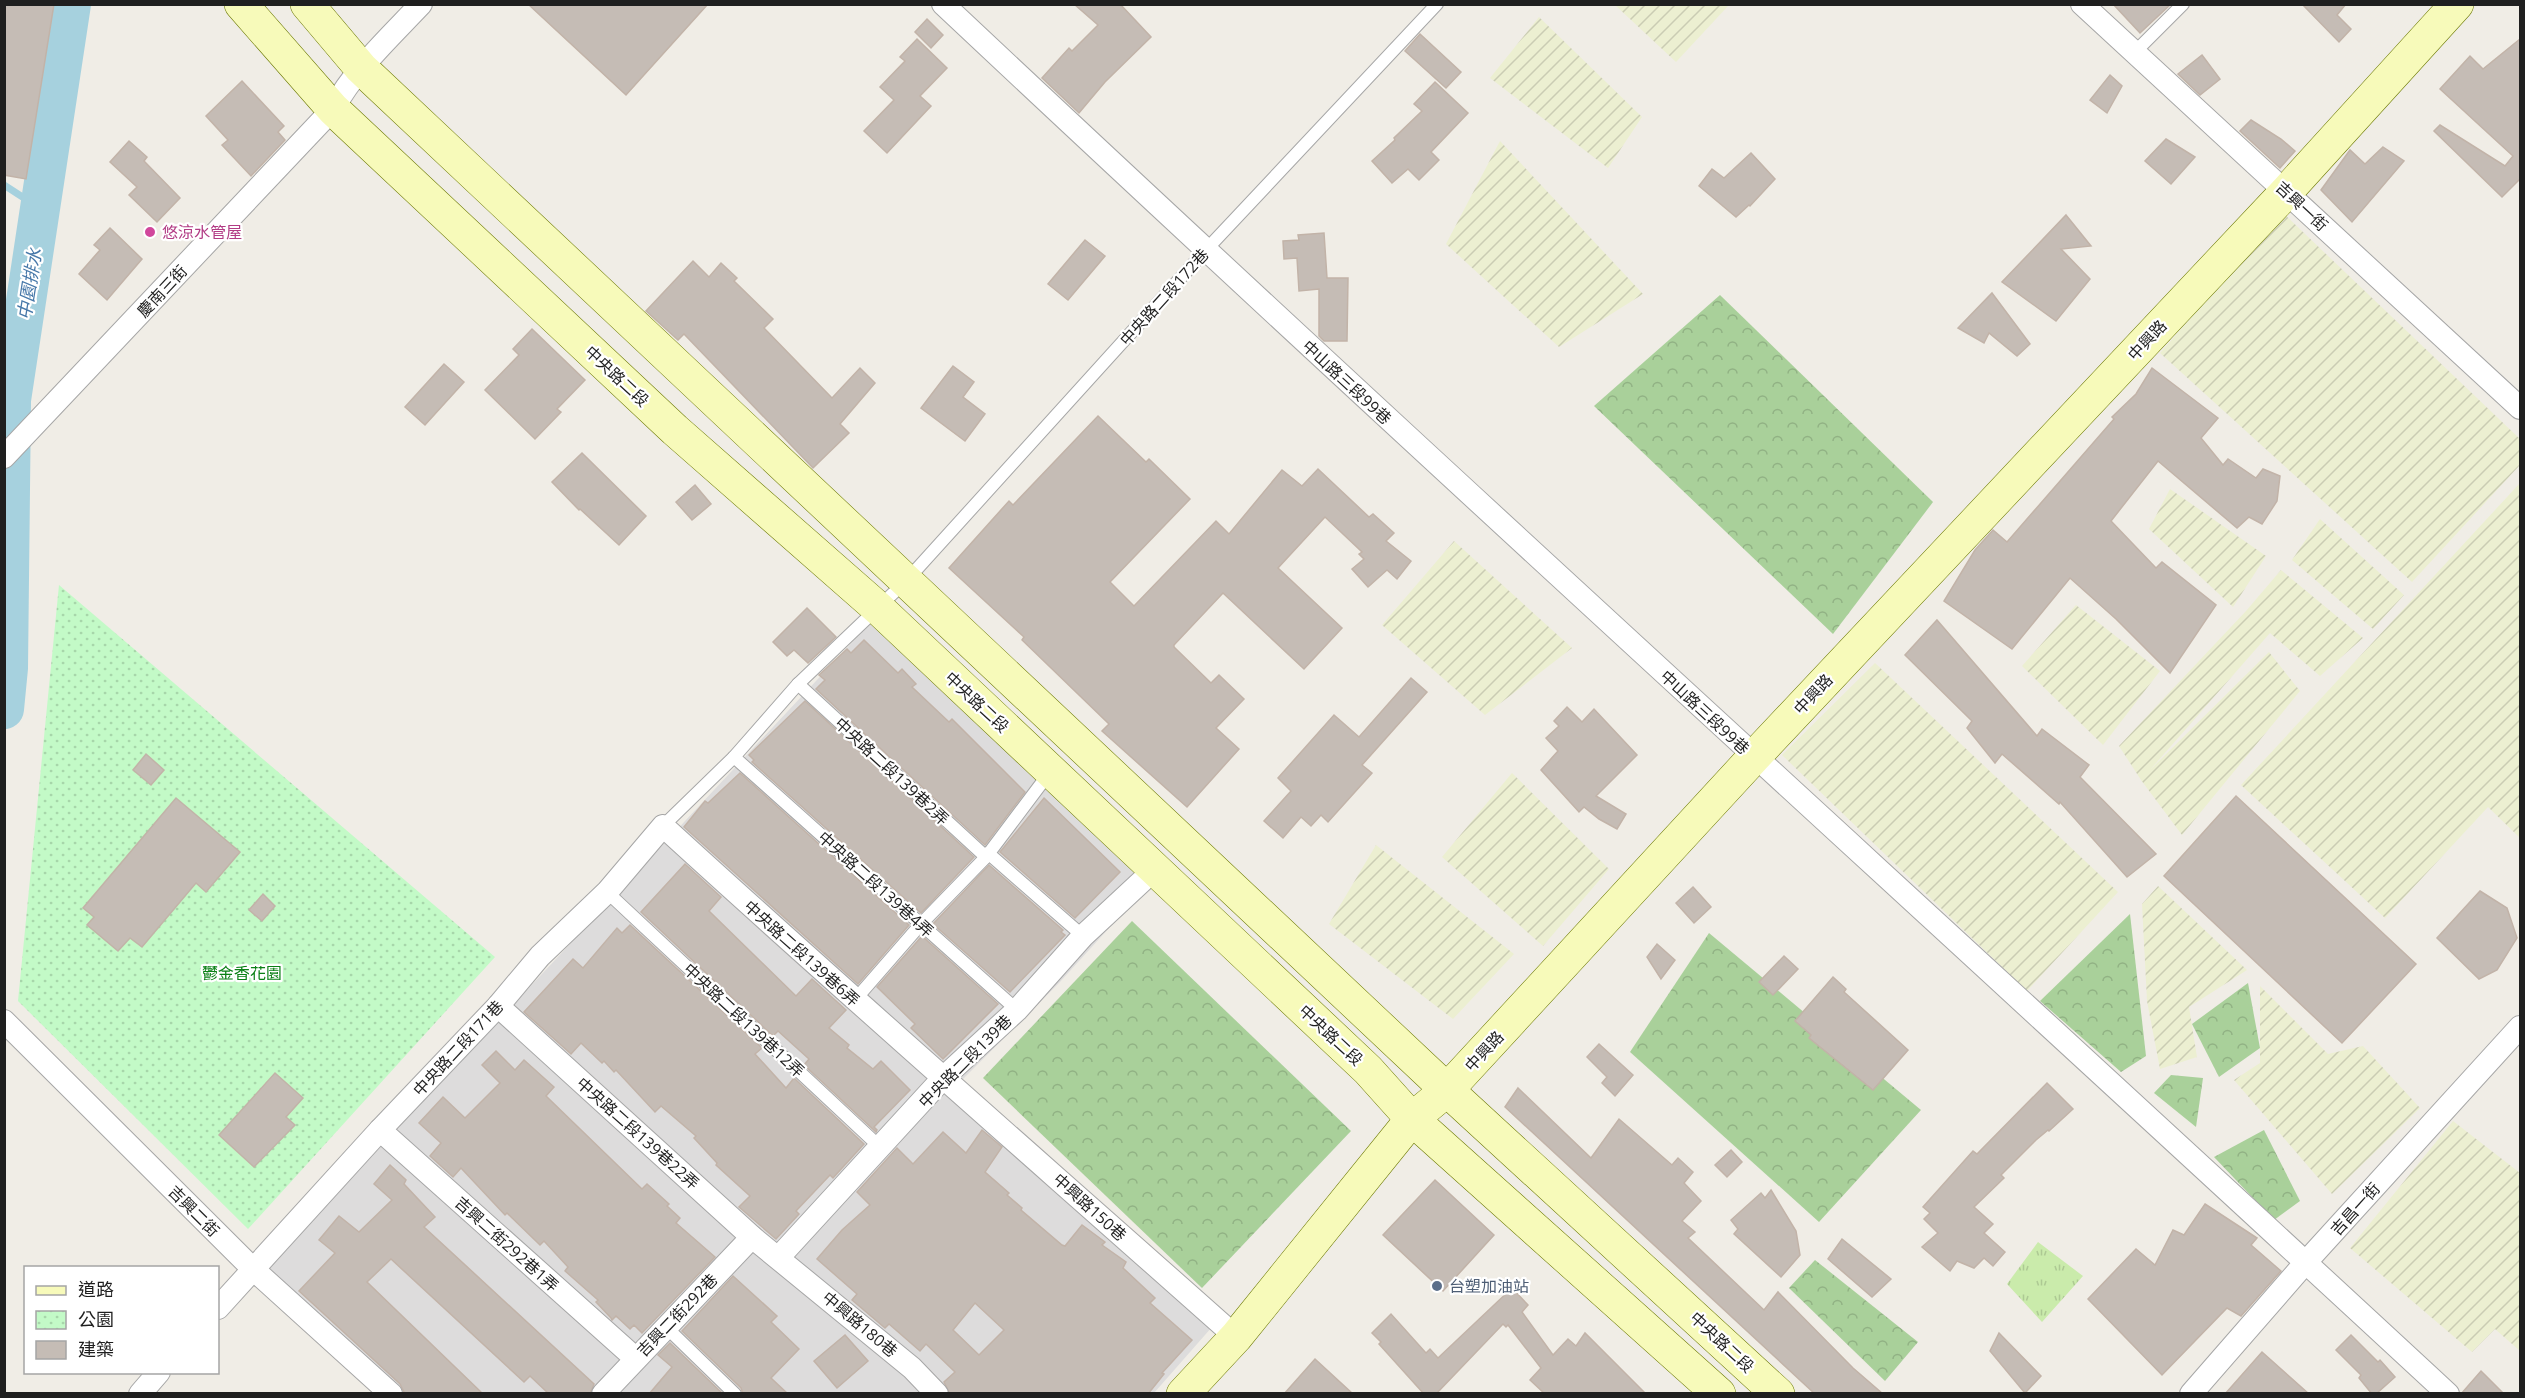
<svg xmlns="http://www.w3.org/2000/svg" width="2525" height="1398" viewBox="0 0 2525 1398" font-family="'Open Sans','Noto Sans TC',sans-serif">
<defs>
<pattern id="farmland-furrows" width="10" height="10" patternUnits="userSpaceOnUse" patternTransform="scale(1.5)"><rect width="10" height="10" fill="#ecefd1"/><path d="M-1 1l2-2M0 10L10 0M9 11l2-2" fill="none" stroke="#caccb3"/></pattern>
<pattern id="grass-tufts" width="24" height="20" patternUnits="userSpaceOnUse" patternTransform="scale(1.5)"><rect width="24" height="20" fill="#caebab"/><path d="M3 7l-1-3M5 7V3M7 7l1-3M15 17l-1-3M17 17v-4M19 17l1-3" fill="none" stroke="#adc993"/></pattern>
<pattern id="forest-crowns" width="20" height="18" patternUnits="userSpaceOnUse" patternTransform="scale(1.5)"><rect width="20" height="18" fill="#a9d09a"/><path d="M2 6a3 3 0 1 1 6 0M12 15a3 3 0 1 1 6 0" fill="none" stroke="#91b284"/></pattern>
<pattern id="park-dots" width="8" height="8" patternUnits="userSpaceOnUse" patternTransform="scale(1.5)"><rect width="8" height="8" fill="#c3fac7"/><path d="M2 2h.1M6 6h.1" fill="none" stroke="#a7d6aa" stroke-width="1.8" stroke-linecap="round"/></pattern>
</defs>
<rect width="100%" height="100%" fill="#f0ede6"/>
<polygon fill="#dddcdc" points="873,620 1150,883 1059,983 949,1093 1212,1327 1154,1393 399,1393 265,1270"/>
<g fill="url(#farmland-furrows)">
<polygon points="1615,5 1729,5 1676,62"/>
<polygon points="1539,17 1642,117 1608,168 1490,78"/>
<polygon points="1500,141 1643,294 1559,347 1446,244"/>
<polygon points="2283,213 2520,439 2520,465 2412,582 2160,353"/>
<polygon points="2520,483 2520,838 2488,807 2385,918 2241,785"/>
<polygon points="2170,489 2266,556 2233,607 2149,529"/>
<polygon points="2320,519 2404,595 2373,629 2292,560"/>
<polygon points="1454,541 1572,648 1485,715 1382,625"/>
<polygon points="2281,570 2363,638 2320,676 2270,633 2150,770 2269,652 2300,691 2182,835 2141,780 2119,746 2246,611"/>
<polygon points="2076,605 2160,671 2103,745 2022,666"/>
<polygon points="1875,663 2118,892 2027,991 1782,755"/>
<polygon points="1512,773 1609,869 1543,946 1442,857"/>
<polygon points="1376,845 1514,954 1453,1019 1329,924"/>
<polygon points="2158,886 2247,970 2189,1007 2197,1057 2160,1069 2147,1001 2142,904"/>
<polygon points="2260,986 2328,1054 2363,1046 2420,1108 2332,1194 2234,1080 2260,1063"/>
<polygon points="2453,1121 2520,1173 2520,1351 2495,1329 2472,1352 2350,1248"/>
</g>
<polygon fill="url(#grass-tufts)" points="2038,1242 2083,1276 2042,1322 2007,1284"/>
<g fill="url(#forest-crowns)">
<polygon points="1720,295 1933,502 1833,634 1594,406"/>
<polygon points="2130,914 2146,1056 2121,1072 2040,1001"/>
<polygon points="1132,921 1351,1131 1202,1288 983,1078"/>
<polygon points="1709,933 1921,1110 1819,1222 1630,1052"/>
<polygon points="2248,983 2260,1048 2219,1077 2192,1024"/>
<polygon points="2171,1075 2203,1078 2196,1127 2154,1093"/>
<polygon points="2264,1130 2300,1201 2274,1220 2214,1157"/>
<polygon points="1815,1260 1918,1342 1885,1381 1789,1288"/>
</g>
<polygon fill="url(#park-dots)" points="59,585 495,957 248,1229 18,1001"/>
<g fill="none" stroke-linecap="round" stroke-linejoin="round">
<g stroke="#a6d1de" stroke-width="7">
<polyline points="4,185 41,209"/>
<polyline points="4,412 11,400"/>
</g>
<polyline stroke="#a6d1de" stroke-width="40" points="4,709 8,668 11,400 71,4"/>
</g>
<g fill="#c5bcb5" stroke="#c2b3a8" stroke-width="1.5" fill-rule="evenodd">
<polygon points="4,4 54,4 26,179 4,175"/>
<polygon points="528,4 708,4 626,95"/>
<polygon points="1074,4 1120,4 1151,37 1105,82 1079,113 1042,78 1069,48 1072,51 1098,25"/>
<polygon points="2113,4 2171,4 2140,33"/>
<polygon points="2302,4 2346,4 2337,15 2351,29 2339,42"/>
<polygon points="927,19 943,35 931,48 915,32"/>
<polygon points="1420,34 1461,72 1446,88 1405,51"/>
<polygon points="917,39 947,68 920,96 931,106 887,153 864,131 894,100 880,87 905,61 900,57"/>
<polygon points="2520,39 2520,179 2502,197 2434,131 2440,125 2505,166 2513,156 2440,89 2470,56 2483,69"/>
<polygon points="2202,55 2220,79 2200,95 2178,74"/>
<polygon points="2110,75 2122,86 2107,113 2090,100"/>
<polygon points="242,81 284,126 278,132 285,140 251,176 222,145 228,140 206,116"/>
<polygon points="1435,82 1468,113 1431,152 1439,160 1419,180 1408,169 1392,183 1372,161 1395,140 1394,138 1422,111 1414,104"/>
<polygon points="2251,120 2281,139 2295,151 2280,168 2240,131"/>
<polygon points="2166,139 2195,157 2171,184 2145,161"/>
<polygon points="129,141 147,157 144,161 180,198 157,222 129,195 137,187 110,162"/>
<polygon points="2383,147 2404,161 2352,222 2321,190 2350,150 2365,164"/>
<polygon points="1751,153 1775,179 1750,206 1749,205 1736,217 1699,186 1712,169 1724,178"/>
<polygon points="2066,215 2091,246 2061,249 2090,279 2056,321 2002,282"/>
<polygon points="110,228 142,259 107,300 79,274 100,250 94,245"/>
<polygon points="1324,233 1327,278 1348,278 1347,341 1324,341 1319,336 1319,289 1299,291 1297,258 1284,259 1283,241 1299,240 1298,235"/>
<polygon points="1085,240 1105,256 1068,300 1048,284"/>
<polygon points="693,261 709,277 721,263 737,278 734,281 773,319 764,328 832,398 860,368 875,383 840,424 849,433 813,468 684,334 678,340 646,311"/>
<polygon points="1992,293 2030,344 2017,356 1989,333 1984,343 1958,328"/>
<polygon points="532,329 585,380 557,409 561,412 535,439 485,390 519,355 513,349"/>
<polygon points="444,364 464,382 425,425 405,407"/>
<polygon points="953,366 974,382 963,397 985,414 965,441 921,408"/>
<polygon points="2152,368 2218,418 2201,438 2223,465 2228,459 2256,478 2263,469 2280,476 2277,501 2262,524 2249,517 2237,528 2158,461 2111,521 2156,568 2162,562 2216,605 2170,673 2116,619 2070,578 2012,649 1944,601 1975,550 1993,530 2007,542 2114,419 2112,417 2136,394"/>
<polygon points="1098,416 1146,462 1149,459 1190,499 1110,582 1134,606 1216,521 1229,534 1282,470 1302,486 1318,469 1369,517 1373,514 1394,533 1386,541 1411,561 1397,579 1387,570 1368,587 1352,569 1364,559 1359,554 1362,552 1325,517 1278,568 1342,628 1304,669 1223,593 1174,645 1174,647 1211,683 1219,675 1244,699 1216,728 1239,749 1187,807 1102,731 1109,724 1022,640 1024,637 949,568 1009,501 1013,505"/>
<polygon points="582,453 646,516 619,545 580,509 579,510 552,482"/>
<polygon points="695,485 711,504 692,520 676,502"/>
<polygon points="807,608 836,637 808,663 794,650 787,656 773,642"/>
<polygon points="1937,620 2037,736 2042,729 2089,765 2080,777 2156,854 2127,877 2060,802 2059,804 2002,754 1995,763 1967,728 1972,721 1905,655"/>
<polygon points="864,640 898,673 902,669 916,684 912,687 949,722 952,719 1025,792 985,845 816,689 825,680 819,675 847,649 851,653"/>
<polygon points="1411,678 1427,692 1362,765 1372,773 1328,822 1321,815 1311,826 1301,817 1283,838 1264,821 1291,791 1278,778 1334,715 1359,737"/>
<polygon points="805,701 974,857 921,913 752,762 754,760 749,755"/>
<polygon points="1567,707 1582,722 1594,709 1637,755 1596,796 1626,814 1617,829 1599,819 1584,807 1579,812 1541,770 1558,751 1546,738 1559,726 1554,721"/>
<polygon points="146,754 164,770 151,785 133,770"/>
<polygon points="740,773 909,925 858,984 684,827 705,801 708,803"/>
<polygon points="2236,796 2416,964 2342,1043 2164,876"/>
<polygon points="176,798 240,852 206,892 196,883 142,947 130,938 118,951 87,925 94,917 83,908"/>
<polygon points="1044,798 1120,872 1075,918 1000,852"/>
<polygon points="685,864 721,897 709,911 796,996 812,979 846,1010 829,1028 849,1045 847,1048 873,1069 881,1061 910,1090 874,1127 877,1130 876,1132 804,1065 809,1059 778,1031 773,1036 641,912"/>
<polygon points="989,865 1063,930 1061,932 1065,935 1010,992 933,924"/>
<polygon points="1693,887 1711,907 1694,923 1676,903"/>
<polygon points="2480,891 2507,908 2517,938 2497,970 2479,979 2437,938"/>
<polygon points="263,894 275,906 262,921 249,910"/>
<polygon points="630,925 762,1048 755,1054 786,1088 794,1078 864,1144 833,1178 830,1175 796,1211 799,1214 776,1239 739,1207 750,1196 716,1165 717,1163 694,1138 696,1136 661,1106 655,1112 616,1070 614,1072 604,1061 602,1063 581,1043 571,1054 524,1012 573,959 583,968 617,928 622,933"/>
<polygon points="922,936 998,1004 943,1059 911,1028 915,1024 877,987"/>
<polygon points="1657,944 1675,960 1661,979 1647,957"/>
<polygon points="1784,956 1798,969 1773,995 1759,982"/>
<polygon points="1833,977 1846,989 1844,992 1908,1050 1873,1090 1809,1038 1811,1035 1795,1021"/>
<polygon points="1599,1044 1633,1075 1615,1096 1602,1083 1607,1077 1587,1057"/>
<polygon points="496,1051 515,1070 524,1060 554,1087 546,1096 642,1189 647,1184 669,1204 667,1206 680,1218 676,1223 715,1257 642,1333 634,1325 630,1329 616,1316 612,1320 611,1318 596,1302 598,1300 565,1271 568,1267 544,1241 540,1245 507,1213 505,1215 461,1168 453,1177 430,1156 441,1143 419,1123 443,1097 465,1118 500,1083 482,1065"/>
<polygon points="275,1073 303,1098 286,1117 295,1125 254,1167 219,1135"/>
<polygon points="2047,1083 2073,1109 2049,1131 2048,1130 2036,1140 2001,1175 2004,1178 1974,1207 1993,1224 1984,1233 2005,1252 1993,1266 1984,1258 1974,1268 1957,1261 1950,1271 1922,1247 1938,1233 1924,1219 1930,1213 1923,1207 1973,1151 1977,1154"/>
<polygon points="1518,1088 1591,1158 1619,1119 1672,1165 1678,1158 1693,1172 1684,1183 1701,1201 1682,1221 1695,1232 1688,1238 1764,1310 1778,1292 1853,1368 1883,1394 1815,1394 1505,1107"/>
<path d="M982 1130 1002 1147 985 1172 1009 1193 1007 1195 1022 1208 1021 1210 1062 1245 1065 1246 1082 1225 1105 1242 1102 1245 1126 1262 1123 1268 1155 1298 1150 1303 1192 1340 1162 1373 1164 1374 1148 1394H950L944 1382 955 1372 926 1344 920 1351 889 1324 885 1328 852 1300 857 1294 817 1259 842 1230 870 1205 857 1192 897 1148 913 1164 943 1132 966 1153ZM975 1303 1004 1330 979 1355 953 1330Z"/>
<polygon points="1731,1150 1742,1162 1727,1177 1715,1165"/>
<polygon points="390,1165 406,1180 404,1184 435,1217 424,1227 594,1384 590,1394 549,1394 530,1376 524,1382 391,1259 367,1282 483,1394 405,1394 400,1384 299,1291 335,1253 319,1240 339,1216 359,1232 392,1200 374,1184"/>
<polygon points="1435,1180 1494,1235 1443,1291 1383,1235"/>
<polygon points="1771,1190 1796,1231 1800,1255 1781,1277 1734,1234 1738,1229 1731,1220 1761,1193 1765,1198"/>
<polygon points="2205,1204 2257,1238 2251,1245 2281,1271 2241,1316 2227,1308 2162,1375 2088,1299 2136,1249 2155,1265 2173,1230 2184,1235"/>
<polygon points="1842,1239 1891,1279 1872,1297 1828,1259"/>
<polygon points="733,1276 777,1316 771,1322 799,1349 771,1378 788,1394 743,1394 741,1388 682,1331"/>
<polygon points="1512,1288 1528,1305 1522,1312 1553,1355 1568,1339 1576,1346 1585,1333 1646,1394 1545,1394 1530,1380 1541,1368 1508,1325 1506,1327 1503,1324 1436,1394 1424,1394 1379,1344 1381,1342 1372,1333 1391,1314 1426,1353 1430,1349 1438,1358"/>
<polygon points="1999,1333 2041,1376 2025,1393 1990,1351"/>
<polygon points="845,1335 868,1361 837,1388 814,1361"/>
<polygon points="2351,1335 2378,1362 2380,1360 2395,1377 2376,1394 2372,1394 2359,1378 2361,1375 2336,1350"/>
<polygon points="670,1343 723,1394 649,1394 672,1367 658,1355"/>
<polygon points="2262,1352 2309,1394 2225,1394"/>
<polygon points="1315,1359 1353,1394 1284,1394"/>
<polygon points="2481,1371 2504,1394 2461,1394"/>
</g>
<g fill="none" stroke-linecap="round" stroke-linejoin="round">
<g stroke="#a6a6a6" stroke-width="14">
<g id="lane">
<polyline points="2136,51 2183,4"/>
<polyline points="798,684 986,857"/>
<polyline points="734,757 1017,1010"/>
<polyline points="663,826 734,757 798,684 906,581 1205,251 1437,4"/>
<polyline points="988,853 1083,936"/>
<polyline points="607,892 881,1148"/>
<polyline points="854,1001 921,924 986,857 1050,772"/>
<polyline points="667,1328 735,1394"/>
</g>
</g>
<g stroke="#a6a6a6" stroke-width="24">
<g id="street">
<path d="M943 4C1441 472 1947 930 2448 1394"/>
<polyline points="2082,4 2520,408"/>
<path d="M4 457 333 109C355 69 389 38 421 4"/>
<polyline points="498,1006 752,1237 912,1368 937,1394"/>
<polyline points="4,1021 253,1269 391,1394"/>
<polyline points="380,1130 635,1358"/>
<polyline points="779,1257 944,1077 1017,1010 1083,936 1154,870"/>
<path d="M218 1308 380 1130 498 1006 540 956 607 892 663 826C852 999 1045 1167 1236 1337"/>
<polyline points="140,1394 159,1372"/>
<polyline points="603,1394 752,1237"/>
<polyline points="2191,1394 2306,1262 2520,1027"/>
</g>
</g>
<g stroke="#6c7904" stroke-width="34">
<g id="secondary">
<polyline points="241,4 333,109 675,430 879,609 1368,1070 1412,1119 1719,1394"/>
<polyline points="307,4 361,68 1447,1090 1778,1394"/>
<polyline points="1183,1394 1236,1337 1412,1119 1447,1090 1754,757 2287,191 2457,4"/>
</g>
</g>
<use href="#lane" stroke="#fff" stroke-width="12"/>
<use href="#street" stroke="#fff" stroke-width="22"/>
<use href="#secondary" stroke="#f7faba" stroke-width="33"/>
</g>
<circle fill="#d1479c" stroke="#fff" stroke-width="2" cx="150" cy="232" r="6"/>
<circle fill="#5c6f8a" stroke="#fff" stroke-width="2" cx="1437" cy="1286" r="6"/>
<g text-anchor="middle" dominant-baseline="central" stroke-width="4.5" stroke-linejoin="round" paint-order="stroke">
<g font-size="16" fill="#1f1f1f" stroke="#fff">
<text transform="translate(2302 206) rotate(43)">吉興一街</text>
<text transform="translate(162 291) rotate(-47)">慶南三街</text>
<text transform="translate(1164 297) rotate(-48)">中央路二段172巷</text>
<text transform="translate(2147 340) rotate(-47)">中興路</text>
<text transform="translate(617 376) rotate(43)">中央路二段</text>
<text transform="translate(1347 382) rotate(43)">中山路三段99巷</text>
<text transform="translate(1813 694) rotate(-47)">中興路</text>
<text transform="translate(977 702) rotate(43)">中央路二段</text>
<text transform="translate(1705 712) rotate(43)">中山路三段99巷</text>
<text transform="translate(892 771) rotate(43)">中央路二段139巷2弄</text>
<text transform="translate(876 884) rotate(42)">中央路二段139巷4弄</text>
<text transform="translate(802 953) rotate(42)">中央路二段139巷6弄</text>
<text transform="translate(744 1020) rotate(43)">中央路二段139巷12弄</text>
<text transform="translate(1331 1035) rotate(43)">中央路二段</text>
<text transform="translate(458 1048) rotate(-47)">中央路二段171巷</text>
<text transform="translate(1484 1051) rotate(-47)">中興路</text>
<text transform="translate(965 1061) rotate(-45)">中央路二段139巷</text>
<text transform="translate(638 1133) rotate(42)">中央路二段139巷22弄</text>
<text transform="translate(1090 1207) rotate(42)">中興路150巷</text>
<text transform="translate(2355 1209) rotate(-48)">吉昌一街</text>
<text transform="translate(194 1211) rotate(45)">吉興二街</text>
<text transform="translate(507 1244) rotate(42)">吉興二街292巷1弄</text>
<text transform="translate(677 1315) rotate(-46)">吉興二街292巷</text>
<text transform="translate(860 1324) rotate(40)">中興路180巷</text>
<text transform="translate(1722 1342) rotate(43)">中央路二段</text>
</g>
<g font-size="16" fill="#b23c85" stroke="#fff" text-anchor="start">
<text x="162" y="232">悠涼水管屋</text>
</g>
<g font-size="16" fill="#0a8015" stroke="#fff">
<text x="242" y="973">鬱金香花園</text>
</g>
<g font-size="16" fill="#4e5e75" stroke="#fff" text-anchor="start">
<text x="1449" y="1286">台塑加油站</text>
</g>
<g font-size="18" font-style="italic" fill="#4778a9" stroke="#fff">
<text transform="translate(29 284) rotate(-81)">中園排水</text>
</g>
</g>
<rect width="2525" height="1398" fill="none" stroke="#1f1f1f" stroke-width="12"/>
<rect x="24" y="1266" width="195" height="108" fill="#ffffff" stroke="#a5a5a5" stroke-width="1.5"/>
<rect x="36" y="1286" width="30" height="9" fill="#f7faba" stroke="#a5a5a5" stroke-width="1.5"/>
<text x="78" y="1296" font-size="18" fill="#1f1f1f">道路</text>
<rect x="36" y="1311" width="30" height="18" fill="url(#park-dots)" stroke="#a5a5a5" stroke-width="1.5"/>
<text x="78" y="1326" font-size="18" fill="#1f1f1f">公園</text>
<rect x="36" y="1341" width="30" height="18" fill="#c5bcb5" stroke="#a5a5a5" stroke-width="1.5"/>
<text x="78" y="1356" font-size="18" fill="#1f1f1f">建築</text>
</svg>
